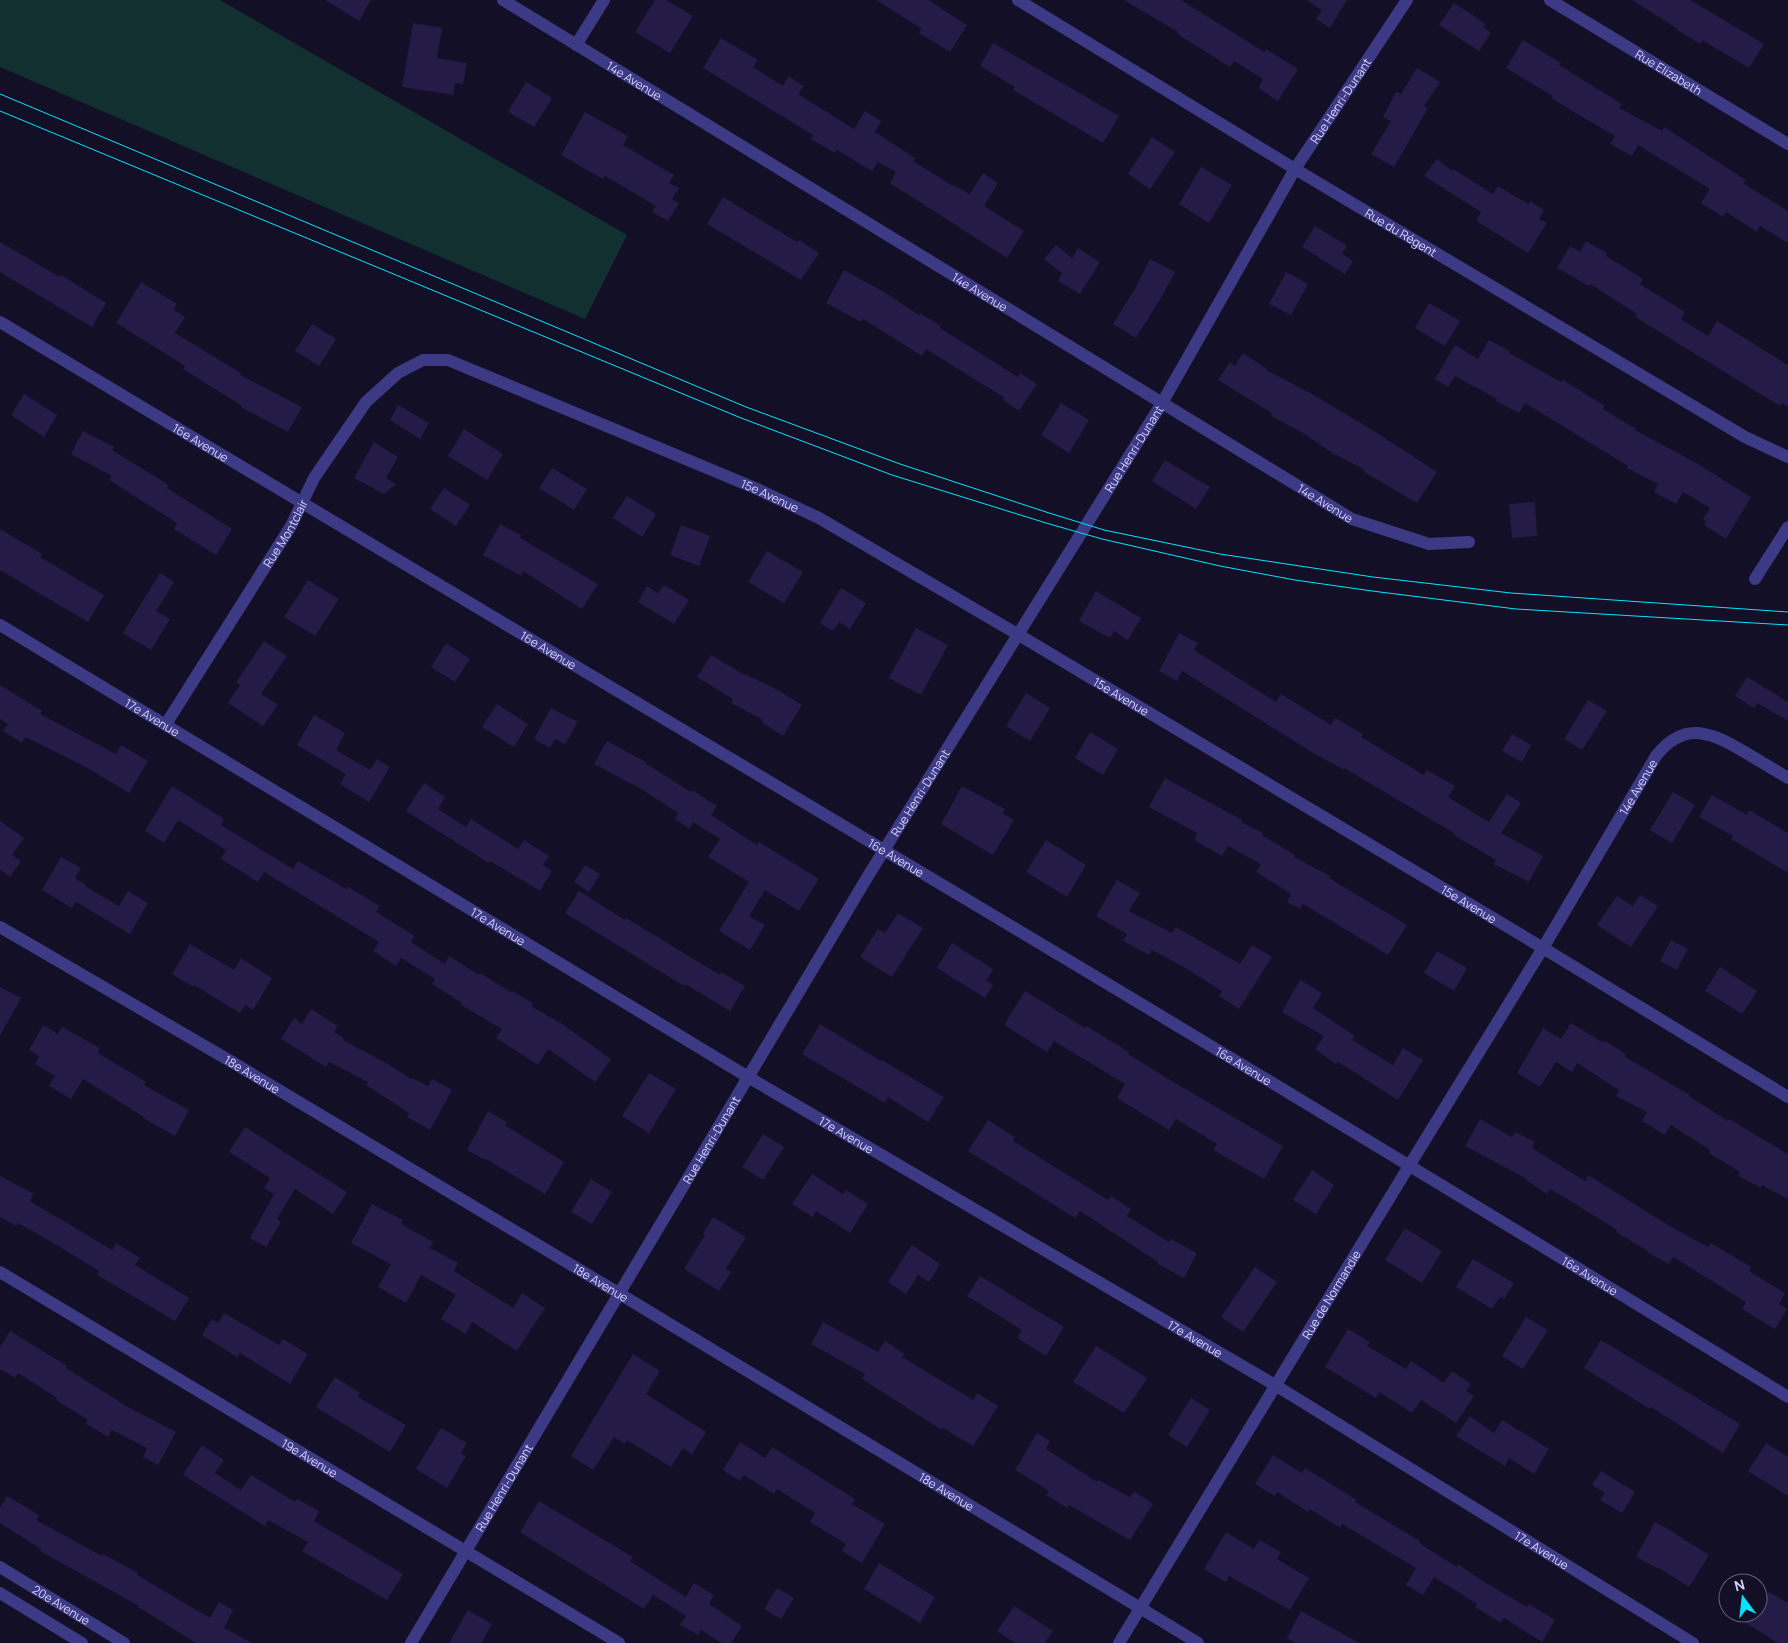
<svg xmlns="http://www.w3.org/2000/svg" width="1788" height="1643" viewBox="0 0 1788 1643" font-family="Manrope,sans-serif">
<rect width="100%" height="100%" fill="#130f26"/>
<polygon fill="#12302f" points="0,0 220,0 627,235 585,319 0,67"/>
<g fill="#241b47">
<polygon points="325,0 371,0 359,21"/>
<polygon points="655,0 666,0 693,16 670,53 635,32"/>
<polygon points="876,0 928,0 967,25 950,52 919,33 922,29"/>
<polygon points="1124,0 1181,0 1264,52 1266,49 1298,69 1278,101 1258,88 1263,79 1234,61 1230,67 1177,34 1178,32"/>
<polygon points="1306,0 1347,0 1330,28 1316,19 1322,10"/>
<polygon points="1632,0 1690,0 1764,44 1749,68 1702,40 1700,44 1677,30 1678,29"/>
<polygon points="1454,3 1486,24 1483,27 1491,33 1479,51 1439,25"/>
<polygon points="413,23 442,28 437,58 467,63 463,84 455,83 453,95 402,87"/>
<polygon points="721,38 758,60 753,67 783,86 788,76 804,86 798,94 854,129 865,111 881,121 875,132 915,158 913,161 953,186 953,185 970,194 983,173 998,183 984,206 1024,231 1007,258 890,183 896,172 878,162 872,171 837,150 835,153 811,139 813,135 703,68"/>
<polygon points="1523,40 1561,63 1559,65 1622,104 1619,108 1662,131 1664,127 1746,180 1744,184 1788,211 1788,243 1760,226 1757,232 1726,212 1723,217 1701,203 1710,189 1638,145 1632,156 1610,144 1615,136 1574,112 1551,98 1553,96 1506,68"/>
<polygon points="993,43 1119,116 1103,143 1013,90 1015,87 980,66"/>
<polygon points="1417,68 1440,82 1424,106 1428,108 1394,167 1371,154 1391,121 1383,117 1396,92 1401,94"/>
<polygon points="526,82 552,98 534,127 508,112"/>
<polygon points="585,112 628,136 623,145 674,175 669,183 679,188 672,199 679,203 668,221 652,212 656,206 605,176 603,179 561,155"/>
<polygon points="1152,137 1175,152 1150,189 1128,174"/>
<polygon points="1437,159 1452,171 1453,169 1493,194 1498,186 1528,204 1530,201 1544,210 1539,219 1547,223 1528,253 1476,221 1481,212 1424,176"/>
<polygon points="1201,167 1232,185 1209,223 1179,204"/>
<polygon points="723,197 797,242 799,240 819,253 801,280 707,224"/>
<polygon points="1315,226 1347,246 1342,254 1353,261 1345,274 1302,247"/>
<polygon points="1586,241 1607,253 1606,256 1643,279 1640,284 1685,312 1681,319 1708,336 1717,321 1788,365 1788,407 1782,403 1780,406 1635,317 1637,314 1590,284 1589,286 1557,268 1570,246 1580,252"/>
<polygon points="0,242 60,277 61,275 106,303 92,327 0,272"/>
<polygon points="1056,245 1072,258 1078,248 1100,262 1080,294 1058,281 1062,273 1044,259"/>
<polygon points="1150,259 1175,272 1161,298 1136,338 1113,324 1136,287"/>
<polygon points="844,270 884,292 919,315 920,313 941,326 940,328 1018,377 1020,373 1037,384 1019,411 1003,400 1005,398 926,349 922,356 863,319 861,322 826,303"/>
<polygon points="1286,272 1308,284 1291,315 1269,304"/>
<polygon points="141,282 177,304 174,310 185,317 175,333 241,373 240,375 302,407 288,432 241,407 242,406 183,369 185,366 116,323"/>
<polygon points="1429,303 1460,321 1445,346 1415,328"/>
<polygon points="312,324 336,339 319,366 295,351"/>
<polygon points="1489,340 1510,351 1509,353 1561,382 1563,380 1605,406 1603,409 1636,429 1635,430 1698,464 1751,497 1726,539 1704,525 1706,521 1703,519 1710,508 1683,492 1676,504 1654,492 1658,484 1627,468 1628,466 1525,403 1519,413 1496,401 1497,399 1455,376 1448,387 1435,379 1455,345 1478,359"/>
<polygon points="1243,353 1267,369 1266,370 1312,394 1374,431 1437,472 1417,503 1364,472 1365,470 1334,454 1303,433 1271,416 1272,413 1218,380 1230,362 1235,366"/>
<polygon points="24,394 57,415 44,437 11,415"/>
<polygon points="1061,403 1089,420 1069,453 1041,435"/>
<polygon points="398,405 429,423 420,439 390,420"/>
<polygon points="464,429 503,454 487,480 448,456"/>
<polygon points="83,431 114,447 112,450 169,485 167,488 232,529 216,555 174,529 177,523 109,480 112,476 71,454"/>
<polygon points="374,442 398,457 386,478 396,484 384,494 354,478"/>
<polygon points="1165,460 1210,487 1196,509 1152,481"/>
<polygon points="552,468 587,489 574,510 539,488"/>
<polygon points="444,488 470,505 456,526 430,509"/>
<polygon points="627,496 656,514 642,537 613,518"/>
<polygon points="1535,502 1537,536 1512,538 1509,504"/>
<polygon points="500,524 521,535 520,538 598,584 582,609 523,571 521,576 483,555"/>
<polygon points="681,525 710,536 699,566 670,555"/>
<polygon points="0,529 42,554 40,557 104,595 88,622 0,570"/>
<polygon points="767,551 803,572 784,603 748,582"/>
<polygon points="160,573 174,582 156,611 170,619 151,650 123,633"/>
<polygon points="308,580 339,599 315,636 284,617"/>
<polygon points="664,585 689,600 674,624 638,602 647,586 658,593"/>
<polygon points="841,588 866,603 850,629 839,622 833,631 820,623"/>
<polygon points="1096,591 1141,618 1128,640 1114,631 1110,638 1079,621"/>
<polygon points="916,628 948,645 921,695 889,678"/>
<polygon points="1179,633 1198,643 1194,650 1276,702 1281,694 1331,725 1335,718 1363,734 1361,737 1424,775 1427,770 1455,786 1448,797 1489,822 1507,794 1521,803 1501,833 1543,856 1529,882 1494,864 1496,860 1452,834 1454,833 1344,768 1343,769 1315,754 1182,671 1177,681 1159,671"/>
<polygon points="264,641 287,656 261,694 278,705 263,726 228,703 240,685 236,682"/>
<polygon points="446,643 470,659 455,682 431,667"/>
<polygon points="711,655 745,675 745,674 778,690 802,705 783,736 761,722 763,720 731,703 733,699 697,677"/>
<polygon points="1747,677 1788,702 1788,721 1757,703 1754,708 1735,696"/>
<polygon points="0,685 42,711 40,714 116,754 121,745 148,761 129,793 84,766 26,737 22,743 3,731 8,724 0,719"/>
<polygon points="1026,693 1050,708 1030,741 1006,726"/>
<polygon points="1588,700 1607,711 1582,750 1564,739"/>
<polygon points="497,704 528,724 514,747 482,727"/>
<polygon points="551,708 578,722 565,744 555,739 550,748 534,739"/>
<polygon points="314,715 345,733 336,750 370,770 377,759 390,767 369,802 340,784 346,774 297,745"/>
<polygon points="1090,732 1118,749 1103,775 1075,758"/>
<polygon points="1512,734 1531,745 1522,762 1502,751"/>
<polygon points="607,741 646,762 645,763 691,792 692,790 717,806 711,815 757,845 759,842 819,879 799,911 765,890 749,916 765,925 750,950 719,931 749,882 708,857 720,839 693,822 690,829 675,819 678,813 643,790 594,764"/>
<polygon points="1165,778 1242,820 1241,822 1263,833 1262,835 1295,855 1294,857 1330,876 1329,878 1407,925 1388,955 1303,904 1300,909 1287,902 1291,894 1256,872 1261,864 1228,846 1222,856 1194,840 1197,833 1149,807"/>
<polygon points="424,783 445,797 438,809 466,827 471,819 518,849 524,840 549,856 543,865 552,871 540,891 490,861 489,863 406,811"/>
<polygon points="172,786 224,819 221,825 293,869 298,861 346,889 348,887 380,906 376,912 415,936 411,942 445,964 449,956 479,975 480,973 511,992 512,991 533,1003 531,1006 562,1024 611,1059 595,1082 548,1049 538,1065 496,1038 502,1029 461,1005 462,1003 432,984 435,979 401,958 396,966 373,951 379,942 264,872 258,882 221,859 226,850 178,820 164,843 145,831"/>
<polygon points="962,786 1005,809 1002,813 1014,820 993,855 941,824"/>
<polygon points="1673,792 1695,805 1672,843 1650,830"/>
<polygon points="1712,795 1747,815 1749,810 1788,833 1788,873 1731,839 1733,836 1699,817"/>
<polygon points="0,821 24,838 12,855 21,861 10,877 1,870 0,871"/>
<polygon points="1046,840 1086,865 1067,897 1026,872"/>
<polygon points="61,857 81,868 75,878 86,885 85,886 119,906 128,891 148,903 130,934 76,902 72,908 42,890"/>
<polygon points="585,865 600,874 589,892 574,882"/>
<polygon points="1117,880 1140,893 1129,911 1172,933 1176,927 1240,964 1252,945 1272,957 1239,1009 1219,996 1222,991 1182,966 1152,950 1149,955 1123,941 1127,934 1096,916"/>
<polygon points="579,891 625,920 626,918 720,975 721,972 745,986 730,1011 685,984 684,986 565,913"/>
<polygon points="1640,895 1658,906 1631,947 1597,925 1617,896 1633,906"/>
<polygon points="898,913 923,928 892,977 860,957 878,929 885,933"/>
<polygon points="1671,940 1688,949 1677,970 1660,961"/>
<polygon points="952,943 993,969 986,981 993,985 985,998 937,968"/>
<polygon points="190,944 234,970 241,958 272,978 253,1010 245,1005 240,1013 194,985 193,987 172,974"/>
<polygon points="1437,951 1467,968 1454,991 1424,973"/>
<polygon points="1720,967 1757,991 1742,1014 1705,991"/>
<polygon points="1300,980 1322,993 1313,1008 1355,1036 1352,1040 1393,1065 1403,1048 1423,1060 1398,1100 1338,1062 1336,1064 1315,1049 1324,1036 1282,1012"/>
<polygon points="0,987 21,998 0,1036"/>
<polygon points="1025,991 1085,1028 1086,1026 1129,1052 1128,1054 1170,1080 1283,1146 1264,1179 1213,1150 1217,1144 1176,1119 1169,1130 1117,1098 1125,1084 1054,1041 1047,1052 1004,1025"/>
<polygon points="311,1009 338,1026 334,1032 344,1038 343,1040 386,1063 411,1079 412,1078 428,1086 432,1079 452,1090 430,1130 407,1117 409,1113 366,1085 368,1082 329,1062 326,1067 281,1039 294,1018 302,1024"/>
<polygon points="1571,1023 1604,1043 1605,1041 1626,1054 1625,1057 1690,1095 1689,1096 1728,1121 1729,1119 1788,1154 1788,1199 1762,1185 1761,1188 1738,1176 1740,1172 1709,1153 1710,1150 1671,1125 1665,1135 1642,1121 1647,1112 1616,1096 1619,1090 1577,1063 1572,1072 1556,1062 1540,1087 1517,1073 1543,1028 1561,1039"/>
<polygon points="820,1024 881,1061 882,1060 944,1097 928,1122 888,1097 885,1103 802,1054"/>
<polygon points="43,1025 58,1034 62,1027 100,1048 98,1053 146,1082 144,1085 189,1110 175,1136 143,1118 144,1117 83,1079 71,1099 49,1086 55,1076 35,1064 39,1056 29,1050"/>
<polygon points="649,1073 676,1089 649,1133 622,1116"/>
<polygon points="488,1111 507,1122 505,1125 564,1162 545,1194 486,1159 485,1160 467,1150"/>
<polygon points="1480,1119 1512,1137 1515,1132 1535,1142 1532,1148 1585,1181 1588,1175 1668,1225 1708,1247 1711,1243 1751,1267 1749,1271 1785,1293 1779,1304 1787,1309 1775,1329 1742,1309 1746,1302 1673,1257 1669,1264 1647,1252 1648,1251 1616,1232 1617,1230 1564,1197 1550,1189 1547,1194 1526,1180 1527,1179 1465,1146"/>
<polygon points="988,1120 1015,1137 1013,1141 1108,1200 1111,1196 1131,1209 1127,1216 1169,1242 1171,1239 1197,1253 1184,1278 1158,1264 1158,1262 1080,1211 1075,1218 968,1151"/>
<polygon points="245,1127 347,1192 333,1214 295,1189 277,1219 281,1222 266,1247 250,1238 274,1194 264,1188 270,1178 229,1152"/>
<polygon points="763,1134 784,1147 763,1180 742,1167"/>
<polygon points="1312,1170 1334,1185 1316,1214 1293,1200"/>
<polygon points="812,1174 843,1194 846,1190 868,1204 850,1233 816,1211 813,1217 792,1204"/>
<polygon points="0,1176 34,1194 30,1201 112,1250 116,1243 140,1258 135,1265 189,1298 175,1321 97,1275 99,1271 55,1244 18,1223 16,1226 0,1217"/>
<polygon points="591,1179 612,1192 592,1224 571,1212"/>
<polygon points="372,1204 403,1220 401,1224 433,1242 430,1248 458,1263 454,1271 513,1308 522,1293 545,1308 517,1351 472,1322 466,1334 441,1319 456,1295 421,1275 406,1303 378,1287 391,1264 351,1243"/>
<polygon points="713,1217 746,1237 726,1269 731,1272 719,1291 684,1269 705,1235 703,1234"/>
<polygon points="1405,1228 1442,1251 1422,1283 1385,1260"/>
<polygon points="912,1245 940,1264 929,1282 918,1275 906,1294 888,1282"/>
<polygon points="1473,1259 1514,1283 1504,1299 1500,1297 1492,1309 1456,1287"/>
<polygon points="1255,1267 1277,1282 1243,1332 1221,1317"/>
<polygon points="980,1276 1064,1327 1046,1356 1017,1338 1022,1330 967,1296"/>
<polygon points="224,1313 279,1345 283,1339 308,1354 290,1384 240,1353 237,1357 202,1335 212,1319 218,1323"/>
<polygon points="1526,1317 1548,1330 1523,1369 1502,1356"/>
<polygon points="823,1322 878,1352 885,1341 905,1354 902,1357 973,1400 977,1393 998,1406 973,1446 943,1428 942,1430 862,1379 865,1374 811,1344"/>
<polygon points="1348,1329 1370,1342 1367,1346 1406,1369 1411,1361 1444,1383 1452,1371 1471,1384 1466,1391 1474,1396 1456,1423 1421,1400 1412,1413 1379,1392 1376,1398 1325,1367"/>
<polygon points="10,1331 67,1366 66,1368 126,1406 176,1432 158,1465 143,1457 147,1448 112,1430 108,1437 85,1423 88,1420 56,1400 57,1398 18,1373 15,1378 0,1369 0,1347"/>
<polygon points="1601,1340 1740,1424 1723,1453 1651,1407 1650,1409 1584,1368"/>
<polygon points="1096,1346 1147,1378 1124,1413 1073,1382"/>
<polygon points="633,1354 660,1371 646,1394 706,1432 692,1454 683,1448 671,1467 627,1440 625,1444 614,1437 593,1470 571,1456"/>
<polygon points="335,1377 360,1393 358,1397 406,1425 390,1452 316,1407"/>
<polygon points="1191,1398 1210,1410 1187,1447 1168,1435"/>
<polygon points="1470,1416 1494,1433 1502,1420 1549,1449 1534,1474 1509,1458 1505,1466 1456,1436"/>
<polygon points="441,1428 467,1443 461,1453 466,1456 447,1488 416,1469"/>
<polygon points="1037,1433 1050,1441 1046,1449 1097,1482 1098,1480 1130,1497 1134,1491 1153,1504 1130,1540 1069,1505 1067,1508 1046,1495 1049,1491 1015,1470"/>
<polygon points="740,1442 765,1458 772,1447 855,1499 852,1504 885,1524 862,1563 842,1551 846,1544 810,1522 815,1513 777,1489 774,1494 744,1475 740,1481 723,1470"/>
<polygon points="1766,1443 1788,1457 1788,1496 1748,1471"/>
<polygon points="202,1445 224,1460 215,1473 241,1490 251,1475 295,1502 297,1499 319,1511 314,1521 403,1574 387,1600 302,1551 308,1542 268,1520 265,1526 183,1475"/>
<polygon points="1273,1455 1302,1473 1305,1468 1357,1500 1355,1502 1420,1541 1419,1543 1457,1567 1458,1564 1481,1580 1527,1607 1529,1604 1555,1620 1542,1642 1504,1618 1501,1623 1475,1607 1477,1604 1434,1577 1423,1595 1406,1585 1416,1568 1342,1524 1340,1528 1310,1509 1308,1512 1277,1492 1275,1496 1255,1484"/>
<polygon points="1601,1471 1635,1492 1622,1513 1600,1500 1605,1493 1592,1485"/>
<polygon points="7,1496 39,1515 36,1520 102,1556 103,1554 138,1573 137,1575 210,1618 219,1602 233,1610 224,1628 252,1643 196,1643 138,1607 139,1606 40,1551 41,1549 0,1523 0,1508"/>
<polygon points="539,1501 633,1557 630,1561 686,1597 694,1583 714,1595 709,1604 742,1626 731,1643 722,1643 701,1630 698,1635 680,1625 686,1616 653,1595 644,1609 520,1532"/>
<polygon points="1655,1522 1677,1534 1677,1535 1709,1555 1689,1587 1659,1568 1659,1569 1636,1557"/>
<polygon points="1226,1532 1254,1549 1259,1540 1281,1552 1277,1559 1309,1578 1290,1610 1229,1576 1225,1582 1204,1569"/>
<polygon points="879,1563 935,1597 920,1623 864,1589"/>
<polygon points="777,1588 794,1598 781,1619 764,1609"/>
<polygon points="1769,1592 1788,1603 1788,1643 1778,1643 1730,1613 1758,1613 1758,1596 1764,1600"/>
<polygon points="1014,1606 1053,1631 1045,1643 1015,1643 997,1631"/>
<polygon points="468,1610 492,1624 481,1643 449,1643"/>
<polygon points="1301,1611 1359,1643 1296,1643 1287,1638"/>
</g>
<g fill="none" stroke-linecap="round" stroke-linejoin="round">
<g stroke="#3d3a85" stroke-width="12">
<path id="s1" d="M503 0 1352 519 1429 544 1469 542"/>
<path id="s2" d="M1018 0 1295 169 1745 437 1788 457"/>
<path id="s3" d="M1550 0 1788 144"/>
<polyline points="576,45 604,0"/>
<path id="s4" d="M0 322C596 680 1196 1032 1788 1397"/>
<polyline points="1755,579 1788,527"/>
<path id="s5" d="M0 625 748 1077 1275 1385 1693 1643"/>
<path id="s6" d="M166 724 291 526 314 478 366 402 398 373 423 360H448L755 488 819 518 1019 635 1543 948 1788 1097"/>
<path id="s7" d="M0 927 232 1062 620 1294 1198 1643"/>
<path id="s8" d="M0 1272 619 1643"/>
<path id="s9" d="M411 1643 868 876 1162 403 1295 169 1407 0"/>
<path id="s10" d="M1119 1643 1409 1166 1543 948 1656 756C1685 719 1713 733 1748 754 1761 762 1775 770 1788 778"/>
</g>
<g stroke="#3d3a85" stroke-width="12">
<path id="s11" d="M0 1567 124 1643"/>
<polyline points="0,1593 82,1643"/>
</g>
<g stroke="#00e5ff" stroke-width="1">
<polyline points="0,94 746,407 900,464 1046,512 1104,530 1220,554 1373,577 1511,593 1788,612"/>
<polyline points="0,111 741,418 892,475 1046,523 1102,539 1220,566 1295,580 1372,591 1516,609 1788,625"/>
</g>
</g>
<g text-anchor="middle" dominant-baseline="central" stroke-width="5" stroke-linejoin="round" paint-order="stroke">
<g font-size="12" fill="#d9d4ff" stroke="#130f26">
<text stroke="none"><textPath href="#s3" startOffset="139">Rue Elizabeth</textPath></text>
<text stroke="none"><textPath href="#s1" startOffset="154">14e Avenue</textPath></text>
<text stroke="none"><textPath href="#s9" startOffset="1801">Rue Henri-Dunant</textPath></text>
<text stroke="none"><textPath href="#s2" startOffset="448">Rue du Régent</textPath></text>
<text stroke="none"><textPath href="#s1" startOffset="559">14e Avenue</textPath></text>
<text stroke="none"><textPath href="#s4" startOffset="234">16e Avenue</textPath></text>
<text stroke="none"><textPath href="#s9" startOffset="1396">Rue Henri-Dunant</textPath></text>
<text stroke="none"><textPath href="#s6" startOffset="825">15e Avenue</textPath></text>
<text stroke="none"><textPath href="#s1" startOffset="964">14e Avenue</textPath></text>
<text stroke="none"><textPath href="#s6" startOffset="225">Rue Montclair</textPath></text>
<text stroke="none"><textPath href="#s4" startOffset="639">16e Avenue</textPath></text>
<text stroke="none"><textPath href="#s6" startOffset="1230">15e Avenue</textPath></text>
<text stroke="none"><textPath href="#s5" startOffset="178">17e Avenue</textPath></text>
<text stroke="none"><textPath href="#s10" startOffset="1001">14e Avenue</textPath></text>
<text stroke="none"><textPath href="#s9" startOffset="991">Rue Henri-Dunant</textPath></text>
<text stroke="none"><textPath href="#s4" startOffset="1044">16e Avenue</textPath></text>
<text stroke="none"><textPath href="#s6" startOffset="1635">15e Avenue</textPath></text>
<text stroke="none"><textPath href="#s5" startOffset="582">17e Avenue</textPath></text>
<text stroke="none"><textPath href="#s4" startOffset="1449">16e Avenue</textPath></text>
<text stroke="none"><textPath href="#s7" startOffset="292">18e Avenue</textPath></text>
<text stroke="none"><textPath href="#s5" startOffset="988">17e Avenue</textPath></text>
<text stroke="none"><textPath href="#s9" startOffset="586">Rue Henri-Dunant</textPath></text>
<text stroke="none"><textPath href="#s4" startOffset="1854">16e Avenue</textPath></text>
<text stroke="none"><textPath href="#s7" startOffset="698">18e Avenue</textPath></text>
<text stroke="none"><textPath href="#s10" startOffset="408">Rue de Normandie</textPath></text>
<text stroke="none"><textPath href="#s5" startOffset="1392">17e Avenue</textPath></text>
<text stroke="none"><textPath href="#s8" startOffset="361">19e Avenue</textPath></text>
<text stroke="none"><textPath href="#s9" startOffset="181">Rue Henri-Dunant</textPath></text>
<text stroke="none"><textPath href="#s7" startOffset="1102">18e Avenue</textPath></text>
<text stroke="none"><textPath href="#s5" startOffset="1798">17e Avenue</textPath></text>
<text stroke="none"><textPath href="#s11" startOffset="72">20e Avenue</textPath></text>
</g>
</g>
<g transform="translate(1743 1598) rotate(345)"><circle r="24" fill="#130f26" stroke="#625e7d"/>
<path d="M0-4L9 19L0 12L-9 19Z" fill="#00e5ff"/>
<text y="-8" font-size="14" font-weight="bold" text-anchor="middle" fill="#d9d4ff">N</text>
</g>
</svg>
